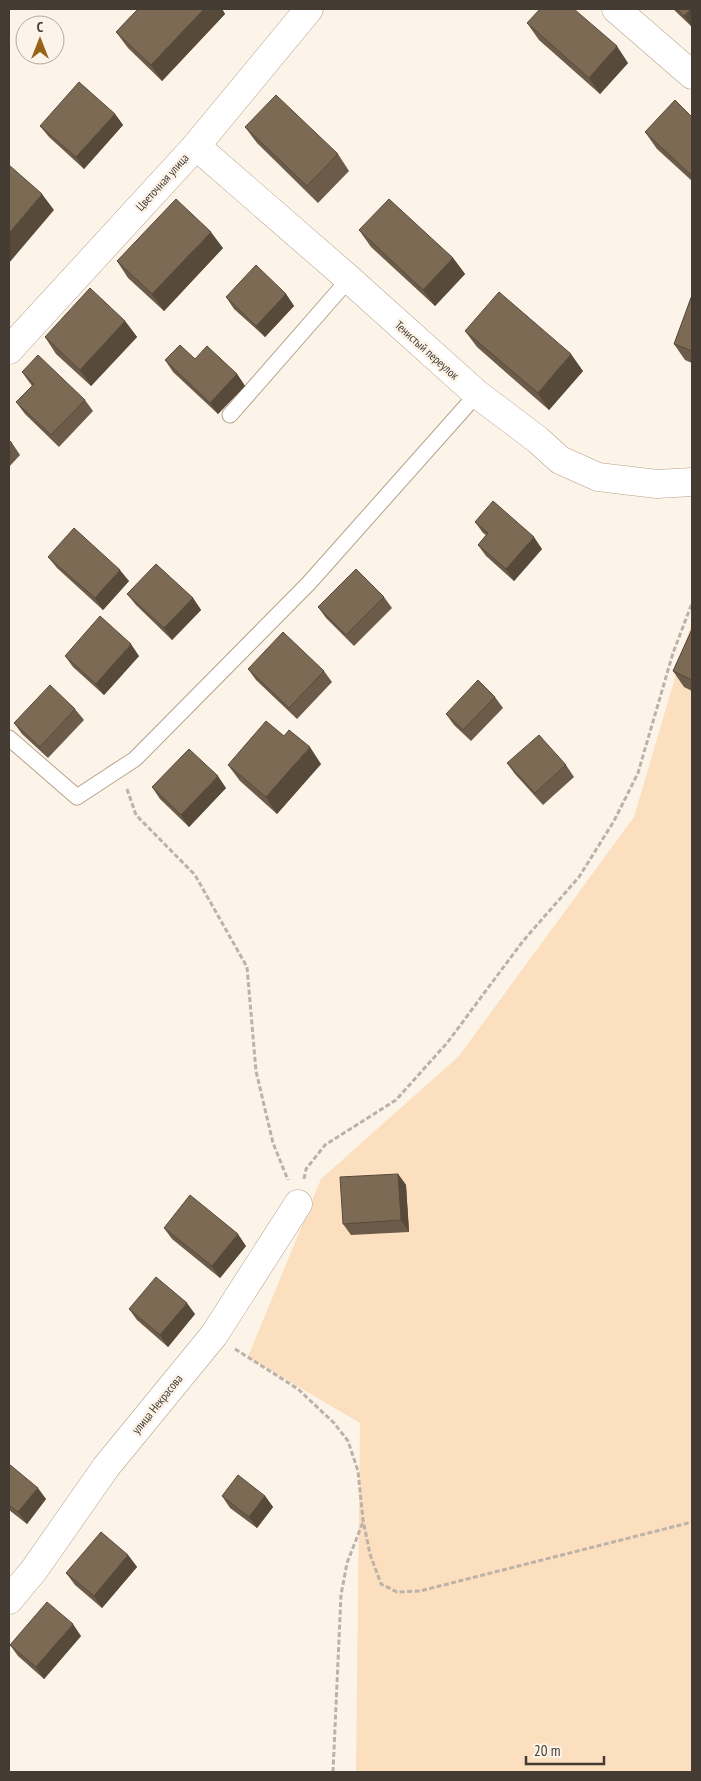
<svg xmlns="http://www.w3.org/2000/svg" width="701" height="1781" viewBox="0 0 701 1781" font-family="'PT Sans Narrow',sans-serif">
<rect width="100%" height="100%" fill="#fcf3e9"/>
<polygon fill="#fcdfbe" points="692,620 692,1772 356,1772 360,1423 248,1357 321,1179 459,1056 634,817"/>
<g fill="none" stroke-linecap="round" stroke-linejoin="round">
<g stroke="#b7a28b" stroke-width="17">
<g id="service">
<polyline points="230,415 349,279"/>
<polyline points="9,738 77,797 135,759 309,583 477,394"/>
</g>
</g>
<g stroke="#b7a28b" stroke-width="29">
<g id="minor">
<polyline points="616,9 692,75"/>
<polyline points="196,146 349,279 477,394 538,440 560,460 598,477 657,484 692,482"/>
<polyline points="9,350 196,146 309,9"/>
<polyline points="9,1600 34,1570 106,1467 214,1335 298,1204"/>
</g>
</g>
<g stroke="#bbb2a9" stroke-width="3" stroke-dasharray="5 2.5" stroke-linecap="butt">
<polyline points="127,789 136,815 195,875 247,967 256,1071 273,1143 288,1180"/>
<polyline points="304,1179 306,1169 325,1145 396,1100 447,1043 523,941 579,877 614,821 638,773 673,653 692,603"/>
<polyline points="235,1349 298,1389 334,1423 348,1441 358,1471 363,1520 370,1554 381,1584 397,1592 420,1591 692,1522"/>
<polyline points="333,1772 341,1595 347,1563 363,1522"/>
</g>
<use href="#service" stroke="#fff" stroke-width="15"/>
<use href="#minor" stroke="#fff" stroke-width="28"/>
</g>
<g fill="#6c5b48">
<polygon points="138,9 222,9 225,14 162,81 128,48 116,32"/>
<polygon points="673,9 692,9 692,27"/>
<polygon points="527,23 628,63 600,94 539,40"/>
<polygon points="115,114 123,125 84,169 49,137 40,126"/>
<polygon points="692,117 692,181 657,149 645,132"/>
<polygon points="245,127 338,154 349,171 318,203 257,143"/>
<polygon points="359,230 453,258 465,274 435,306 371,247"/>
<polygon points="223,248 164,311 128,278 117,261"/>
<polygon points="286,294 294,306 265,337 234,309 226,297"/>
<polygon points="692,295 692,363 685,360 674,344"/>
<polygon points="125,321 137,337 91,386 56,354 45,337"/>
<polygon points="465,331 583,371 549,410 477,347"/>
<polygon points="195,359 237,374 245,386 218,414 173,372 165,360"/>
<polygon points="22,372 85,400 93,411 59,447 25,414 16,402 32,386"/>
<polygon points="9,440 12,443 20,455 9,467"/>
<polygon points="475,522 542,549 514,581 486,556 478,545 486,535 483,533"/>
<polygon points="48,557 129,581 103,610 57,568"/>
<polygon points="127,594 193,598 201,610 172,640 136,605"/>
<polygon points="384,597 392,608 354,646 326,618 318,607"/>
<polygon points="692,629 692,691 684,687 673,671"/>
<polygon points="65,656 139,656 104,695 73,667"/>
<polygon points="248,669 324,671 332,682 297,719 256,680"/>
<polygon points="495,697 503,708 471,741 454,725 446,714"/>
<polygon points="75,709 84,720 48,758 22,734 14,723"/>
<polygon points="507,763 566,765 574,777 543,805 515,774"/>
<polygon points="321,764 277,814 240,781 228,765"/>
<polygon points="152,787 226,788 189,827 160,799"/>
<polygon points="398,1174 406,1185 409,1232 351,1235 343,1224"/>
<polygon points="164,1228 246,1246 220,1278 172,1239"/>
<polygon points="129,1309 195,1314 168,1347 137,1320"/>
<polygon points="9,1464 46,1499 27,1524 9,1510"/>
<polygon points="222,1496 265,1496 273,1507 257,1528 230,1508"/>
<polygon points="128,1555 137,1567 102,1608 75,1585 66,1573"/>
<polygon points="81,1636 44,1679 18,1656 10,1645"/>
</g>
<g fill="#584a3b">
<polygon points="204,9 222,9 225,14 162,81 151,65"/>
<polygon points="691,9 692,9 692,27 684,16"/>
<polygon points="617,46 628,63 600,94 589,78"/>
<polygon points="115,114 123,125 84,169 76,157"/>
<polygon points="42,194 54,210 9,263 9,233"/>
<polygon points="211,232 223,248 164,311 152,294"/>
<polygon points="453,258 465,274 435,306 423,290"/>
<polygon points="286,294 294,306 265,337 256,326"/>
<polygon points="125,321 137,337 91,386 80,370"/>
<polygon points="571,354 583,371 549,410 538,393"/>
<polygon points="237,374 245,386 218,414 210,403"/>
<polygon points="534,537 542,549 514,581 506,569"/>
<polygon points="120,570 129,581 103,610 95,598"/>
<polygon points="193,598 201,610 172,640 164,628"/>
<polygon points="131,644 139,656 104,695 96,684"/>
<polygon points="310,747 321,764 277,814 266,797"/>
<polygon points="218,776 226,788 189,827 181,815"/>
<polygon points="398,1174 406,1185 409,1232 401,1220"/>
<polygon points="238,1234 246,1246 220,1278 212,1266"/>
<polygon points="187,1303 195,1314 168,1347 160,1335"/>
<polygon points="38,1488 46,1499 27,1524 18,1512"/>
<polygon points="265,1496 273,1507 257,1528 249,1517"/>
<polygon points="128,1555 137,1567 102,1608 94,1596"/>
<polygon points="73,1624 81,1636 44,1679 36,1667"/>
</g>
<g fill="#7d6a54" stroke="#584a3b">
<polygon points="138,9 204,9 151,65 116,32"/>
<polygon points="540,9 574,9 617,46 589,78 527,23"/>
<polygon points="677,9 691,9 684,16"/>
<polygon points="79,82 115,114 76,157 40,126"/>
<polygon points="276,95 338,154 307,186 245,127"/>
<polygon points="675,100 692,117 692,176 645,132"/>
<polygon points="9,165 42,194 9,233"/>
<polygon points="176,199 211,232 152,294 117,261"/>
<polygon points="389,199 453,258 423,290 359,230"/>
<polygon points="256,265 286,294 256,326 226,297"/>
<polygon points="90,288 125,321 80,370 45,337"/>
<polygon points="499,292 571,354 538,393 465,331"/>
<polygon points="692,295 692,351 674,344"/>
<polygon points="180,345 195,359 207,346 237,374 210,403 165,360"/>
<polygon points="38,355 85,400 51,435 16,402 34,384 22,372"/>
<polygon points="9,440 12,443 9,447"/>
<polygon points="493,501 534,537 506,569 478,545 488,533 475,522"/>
<polygon points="74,528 120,570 95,598 48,557"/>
<polygon points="156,564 193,598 164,628 127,594"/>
<polygon points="356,569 384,597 346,635 318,607"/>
<polygon points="100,616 131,644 96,684 65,656"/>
<polygon points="692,629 692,680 673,671"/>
<polygon points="283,632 324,671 289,708 248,669"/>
<polygon points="478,680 495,697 463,730 446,714"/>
<polygon points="50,685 75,709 40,747 14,723"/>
<polygon points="266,721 284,736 289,730 310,747 266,797 228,765"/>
<polygon points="539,735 566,765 535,793 507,763"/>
<polygon points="189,749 218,776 181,815 152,787"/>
<polygon points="398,1174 401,1220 343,1224 340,1177"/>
<polygon points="190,1195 238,1234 212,1266 164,1228"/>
<polygon points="156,1277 187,1303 160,1335 129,1309"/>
<polygon points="9,1464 38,1488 18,1512 9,1505"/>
<polygon points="238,1475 265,1496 249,1517 222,1496"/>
<polygon points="101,1532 128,1555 94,1596 66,1573"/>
<polygon points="47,1602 73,1624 36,1667 10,1645"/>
</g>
<g text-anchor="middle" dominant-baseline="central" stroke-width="5" stroke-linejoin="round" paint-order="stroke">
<g font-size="12" fill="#443b32" stroke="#fcf3e9">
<text transform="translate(162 182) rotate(-48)">Цветочная улица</text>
<text transform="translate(427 350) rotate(42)">Тенистый переулок</text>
<text transform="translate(157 1404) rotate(-51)">улица Некрасова</text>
</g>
</g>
<rect width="701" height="1781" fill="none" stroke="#443b32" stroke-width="20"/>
<g transform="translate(40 40)"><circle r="24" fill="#fcf3e9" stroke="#b2a9a0"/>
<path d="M0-4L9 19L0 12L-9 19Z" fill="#976319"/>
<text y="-8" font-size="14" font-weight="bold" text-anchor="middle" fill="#443b32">С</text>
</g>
<path d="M526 1756v8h78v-8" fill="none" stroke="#443b32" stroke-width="2.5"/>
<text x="534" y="1756" font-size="15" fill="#443b32" stroke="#fcf3e9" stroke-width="4" paint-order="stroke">20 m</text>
</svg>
